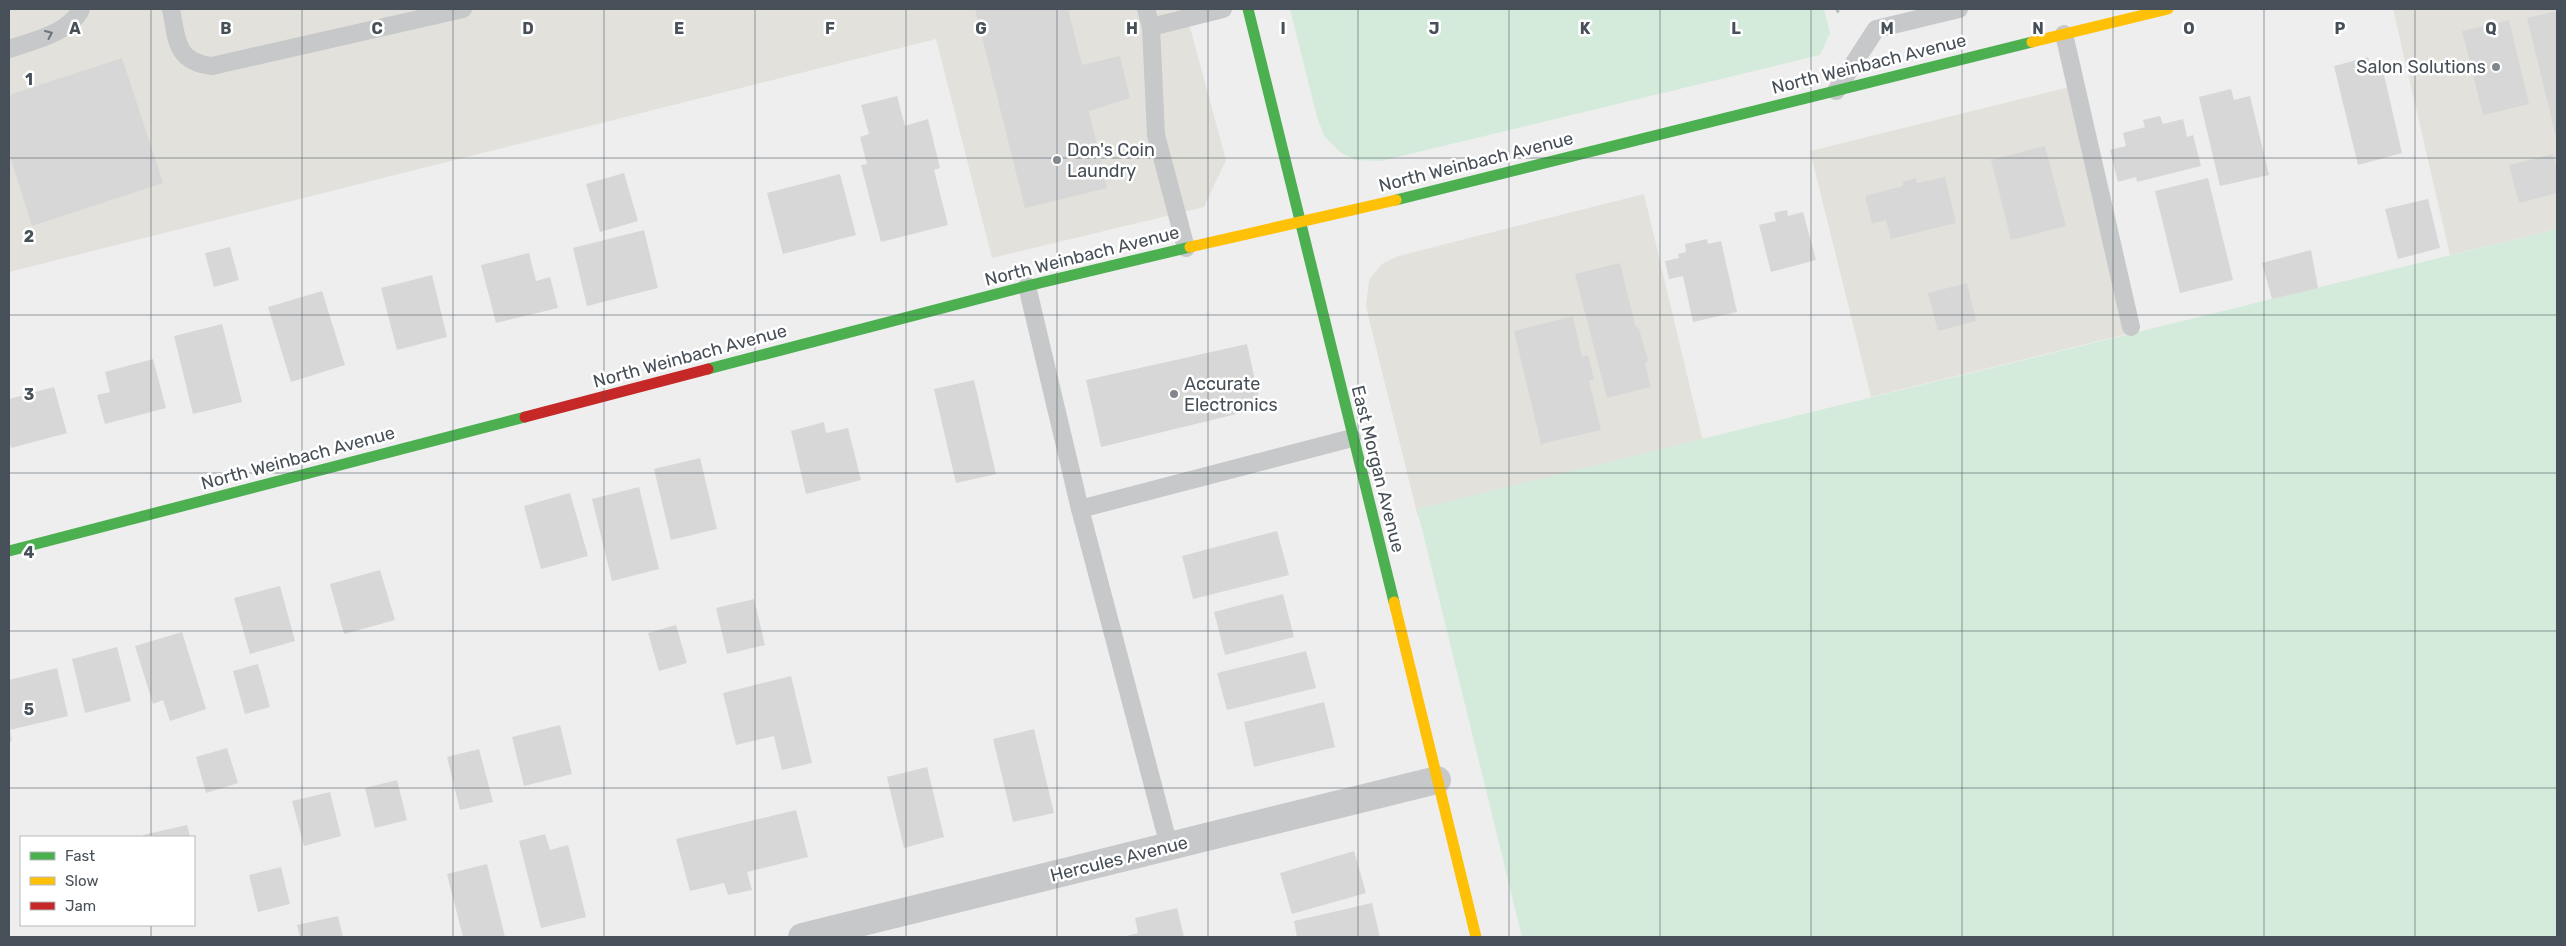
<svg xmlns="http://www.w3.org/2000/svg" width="2566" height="946" viewBox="0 0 2566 946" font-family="Rubik,sans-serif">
<rect width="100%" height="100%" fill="#eee"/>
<g fill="#e3e1db">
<polygon points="9,9 1185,9 1226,160 1204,207 992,258 936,39 9,272"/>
<polygon points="2393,9 2557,9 2557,229 2450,255"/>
<polygon points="2078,85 2139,331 1871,397 1810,151"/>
<polygon points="1644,194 1704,446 1418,517 1366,307 1369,280 1382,264 1398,256"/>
</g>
<g fill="#d4ebdc">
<polygon points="1290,9 1824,9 1830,33 1820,55 1381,161 1355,160 1340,152 1324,136 1317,117"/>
<polygon points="2557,229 2557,937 1522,937 1417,509"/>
</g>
<g fill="#d7d7d8">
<polygon points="975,9 1068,9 1082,65 1120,56 1130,98 1089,111 1107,188 1025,208"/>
<polygon points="2557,11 2557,141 2527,18"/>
<polygon points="2509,20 2529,104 2483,115 2462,31"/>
<polygon points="2368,57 2371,68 2382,66 2402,153 2358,165 2334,66"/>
<polygon points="122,58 163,183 32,226 9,153 9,95"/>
<polygon points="2231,89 2234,100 2250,96 2269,175 2220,186 2199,97"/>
<polygon points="897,96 905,126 928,119 940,168 934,170 948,225 881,242 861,165 867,164 860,137 869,134 861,105"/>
<polygon points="2160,116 2163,124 2183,119 2187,137 2193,135 2201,166 2137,182 2136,177 2118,182 2110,150 2126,146 2123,133 2145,127 2143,120"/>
<polygon points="2045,146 2066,226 2011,240 1991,160"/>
<polygon points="2553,154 2557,170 2557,193 2519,203 2509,165"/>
<polygon points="624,173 638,221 600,232 586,184"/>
<polygon points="840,174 856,235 783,254 767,193"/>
<polygon points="1945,177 1956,223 1891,239 1886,220 1872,224 1865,196 1903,186 1903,182 1916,178 1917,183"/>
<polygon points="2208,178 2233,280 2180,293 2155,191"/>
<polygon points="2428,199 2440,248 2398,259 2385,209"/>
<polygon points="1787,210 1788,216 1803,212 1816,260 1771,272 1759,225 1776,221 1774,213"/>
<polygon points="644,230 658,288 587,306 573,248"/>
<polygon points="1707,239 1708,244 1721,241 1737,312 1693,322 1683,276 1669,279 1665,261 1679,258 1678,254 1686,252 1685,244"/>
<polygon points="230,247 239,280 214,287 205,253"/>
<polygon points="2311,250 2318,288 2272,299 2262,263"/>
<polygon points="529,253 536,281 550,277 558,308 496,323 481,265"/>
<polygon points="1620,263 1635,325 1639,329 1648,360 1645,365 1651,387 1607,398 1575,274"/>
<polygon points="432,275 447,337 397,350 381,288"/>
<polygon points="1967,283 1976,321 1938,331 1928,293"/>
<polygon points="322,291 345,365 291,382 268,307"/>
<polygon points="1573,316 1582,357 1588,355 1594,379 1589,381 1601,430 1541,444 1514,331"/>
<polygon points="222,324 242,402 193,414 174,336"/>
<polygon points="1247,344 1261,408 1101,447 1086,380"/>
<polygon points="153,359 166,408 105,424 97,395 110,392 105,372"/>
<polygon points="974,380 996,474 956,483 934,389"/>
<polygon points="54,387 67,433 11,448 9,440 9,399"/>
<polygon points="824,422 826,433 848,428 861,480 806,494 791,431"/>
<polygon points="700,458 717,529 671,540 654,469"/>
<polygon points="639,487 659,569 612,581 592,499"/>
<polygon points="570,493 588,556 541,569 524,506"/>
<polygon points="1277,531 1289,575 1193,599 1182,556"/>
<polygon points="380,570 395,620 344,634 330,584"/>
<polygon points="280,586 295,641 250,654 234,598"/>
<polygon points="1283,594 1294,637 1225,655 1214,612"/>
<polygon points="754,599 765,645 727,654 716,608"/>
<polygon points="676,625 687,663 659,671 648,633"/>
<polygon points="182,632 206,709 170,721 163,700 153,704 135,646"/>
<polygon points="117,647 131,701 85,713 72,659"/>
<polygon points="1306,651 1316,688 1227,710 1217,673"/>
<polygon points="258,664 270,707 245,714 233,671"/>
<polygon points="57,668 68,716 10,730 12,741 9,742 9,680"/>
<polygon points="791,676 812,763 782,770 774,736 736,745 723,693"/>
<polygon points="1324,702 1335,747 1254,767 1244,722"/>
<polygon points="560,725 572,774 524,786 512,737"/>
<polygon points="1034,729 1054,813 1013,822 993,739"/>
<polygon points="227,748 238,783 206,793 196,757"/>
<polygon points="479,749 493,802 460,810 447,757"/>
<polygon points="927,767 944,837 904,848 887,777"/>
<polygon points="397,780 407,820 375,828 365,788"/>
<polygon points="330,792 341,836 304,846 292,801"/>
<polygon points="796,810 808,857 747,872 752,890 728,895 724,883 690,891 676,839"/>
<polygon points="187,825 190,837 143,837 143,835"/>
<polygon points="545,834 550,850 568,845 586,917 541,928 519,841"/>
<polygon points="1354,851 1366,893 1292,914 1280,873"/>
<polygon points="487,864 505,937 463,937 447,874"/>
<polygon points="281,867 290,904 258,912 249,875"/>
<polygon points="1372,903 1380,937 1297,937 1294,921"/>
<polygon points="1177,908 1184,937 1122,937 1138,933 1135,918"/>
<polygon points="338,916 343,937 300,937 297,925"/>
</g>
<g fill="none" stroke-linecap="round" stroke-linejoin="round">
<polyline stroke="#b6bfbc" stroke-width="3" stroke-dasharray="4 2.5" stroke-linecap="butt" points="1837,9 1839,15"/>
<g stroke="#c6c8c9" stroke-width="18">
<path d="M171 9C177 39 175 62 212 66L463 9"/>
<polyline points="1146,9 1151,27"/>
<polyline points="2064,34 2131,327"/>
<path d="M9 49C32 41 70 33 81 9"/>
<polyline points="1836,91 1876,29 1959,9"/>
<polyline points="1186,248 1156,135 1151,27 1223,9"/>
<polyline points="1027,286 1080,509 1169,846"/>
<polyline points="1080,509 1352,438"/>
</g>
<polyline stroke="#c6c8c9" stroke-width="28" points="802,937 1437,780"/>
<g stroke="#4caf50" stroke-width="11">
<polyline points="1248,9 1394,602"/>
<polyline points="1396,200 2032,42"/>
<polyline points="708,369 1027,286 1190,247"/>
<polyline points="9,551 525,417"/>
</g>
<g stroke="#ffc107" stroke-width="11">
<polyline points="2032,42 2168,9"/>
<polyline points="1190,247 1396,200"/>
<polyline points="1394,602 1476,937"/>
</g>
<polyline stroke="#c62828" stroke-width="11" points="525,417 708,369"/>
</g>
<defs><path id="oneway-chevron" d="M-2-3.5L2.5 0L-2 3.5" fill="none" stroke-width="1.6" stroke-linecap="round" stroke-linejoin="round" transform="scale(1.25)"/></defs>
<use stroke="#6d747a" href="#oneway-chevron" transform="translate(49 34) rotate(-24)"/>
<path fill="none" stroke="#475058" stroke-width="1" stroke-opacity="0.55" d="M151 9V837M302 9V937M453 9V937M604 9V937M755 9V937M906 9V937M1057 9V937M1208 9V937M1358 9V937M1509 9V937M1660 9V937M1811 9V937M1962 9V937M2113 9V937M2264 9V937M2415 9V937M9 158H2557M9 315H2557M9 473H2557M9 631H2557M9 788H2557M151 925V937"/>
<g fill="#81878c" stroke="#fff" stroke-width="2">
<circle cx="2496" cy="67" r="5"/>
<circle cx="1057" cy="160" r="5"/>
<circle cx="1174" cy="394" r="5"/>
</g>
<g text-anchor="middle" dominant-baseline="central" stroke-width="5" stroke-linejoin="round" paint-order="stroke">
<g font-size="18" fill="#475058" stroke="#fff">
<text transform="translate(1869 64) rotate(-14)">North Weinbach Avenue</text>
<text transform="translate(1476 162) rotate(-14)">North Weinbach Avenue</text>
<text transform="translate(1082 256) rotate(-14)">North Weinbach Avenue</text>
<text transform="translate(690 356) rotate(-15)">North Weinbach Avenue</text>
<text transform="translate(298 458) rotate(-15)">North Weinbach Avenue</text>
<text transform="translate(1378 469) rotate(76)">East Morgan Avenue</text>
<text transform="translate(1119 859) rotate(-14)">Hercules Avenue</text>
</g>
<g font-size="18" fill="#475058" stroke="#fff" text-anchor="start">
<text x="2486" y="67" text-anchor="end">Salon Solutions</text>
<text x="1067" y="150">Don's Coin<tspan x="1067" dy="21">Laundry</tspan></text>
<text x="1184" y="384">Accurate<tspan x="1184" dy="21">Electronics</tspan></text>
</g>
</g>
<g font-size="16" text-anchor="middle" font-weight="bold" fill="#475058" stroke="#fff" stroke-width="5" stroke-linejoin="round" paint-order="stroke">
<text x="75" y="34">A</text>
<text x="226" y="34">B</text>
<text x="377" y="34">C</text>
<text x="528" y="34">D</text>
<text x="679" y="34">E</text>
<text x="830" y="34">F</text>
<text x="981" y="34">G</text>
<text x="1132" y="34">H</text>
<text x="1283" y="34">I</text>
<text x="1434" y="34">J</text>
<text x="1585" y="34">K</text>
<text x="1736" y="34">L</text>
<text x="1887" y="34">M</text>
<text x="2038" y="34">N</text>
<text x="2189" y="34">O</text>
<text x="2340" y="34">P</text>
<text x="2491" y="34">Q</text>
<text x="29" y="85">1</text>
<text x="29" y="242">2</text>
<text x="29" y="400">3</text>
<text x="29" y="558">4</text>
<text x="29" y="715">5</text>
</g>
<rect width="2566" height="946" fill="none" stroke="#475058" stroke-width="20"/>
<rect x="20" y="836" width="175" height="90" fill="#ffffff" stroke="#b5b9bc"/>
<rect x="30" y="852" width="25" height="8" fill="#4caf50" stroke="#b5b9bc"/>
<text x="65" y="861" font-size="15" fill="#475058">Fast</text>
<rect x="30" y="877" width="25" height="8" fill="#ffc107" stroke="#b5b9bc"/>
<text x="65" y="886" font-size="15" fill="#475058">Slow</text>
<rect x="30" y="902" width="25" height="8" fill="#c62828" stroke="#b5b9bc"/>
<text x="65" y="911" font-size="15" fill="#475058">Jam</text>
</svg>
